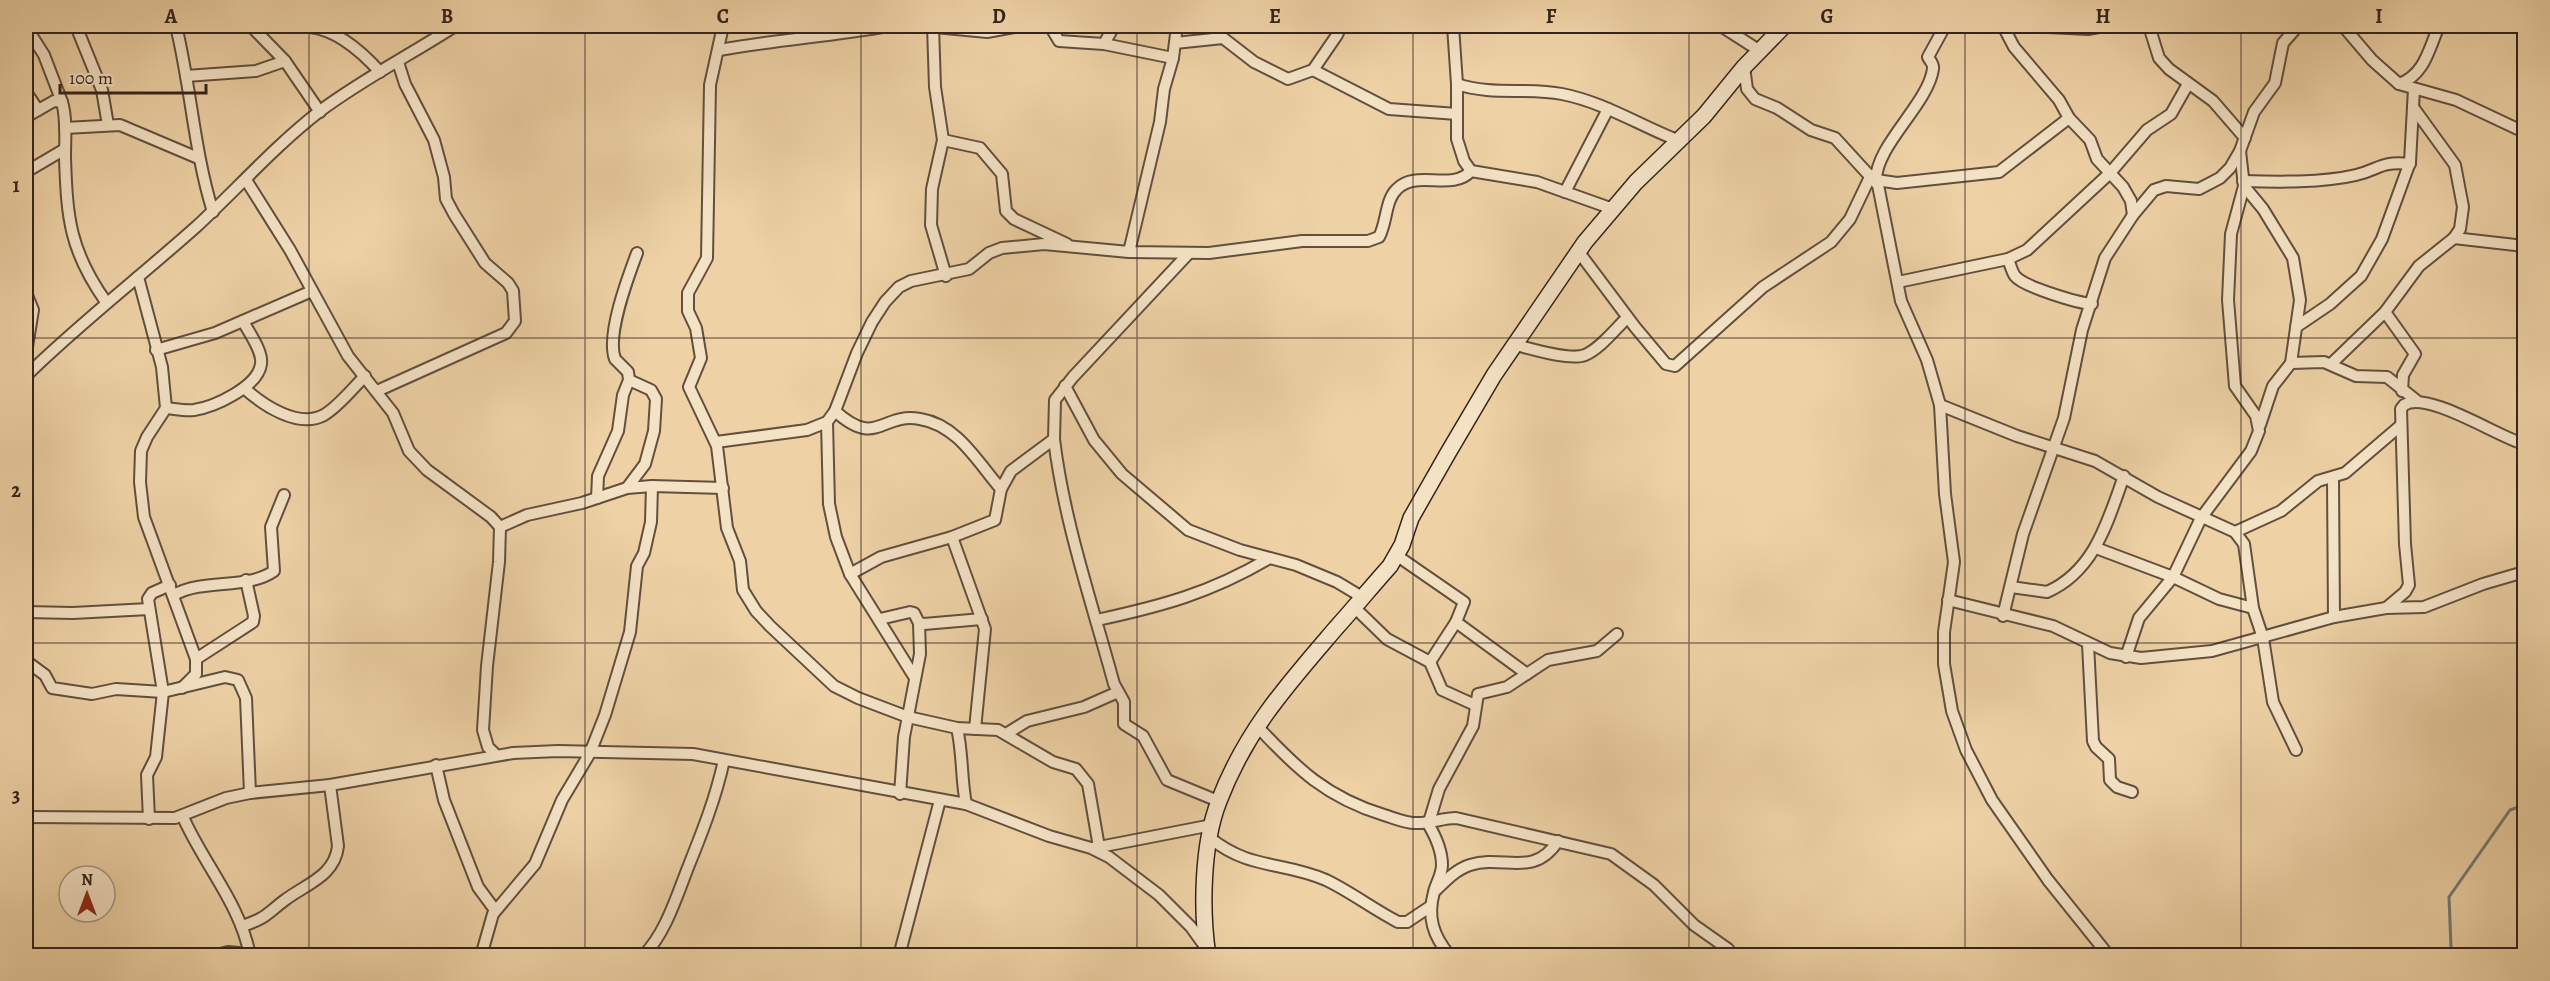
<svg xmlns="http://www.w3.org/2000/svg" width="2550" height="981" viewBox="0 0 2550 981" font-family="Alegreya,serif">
<rect width="100%" height="100%" fill="#eed2a6"/>
<filter id="stains"><feTurbulence type="fractalNoise" baseFrequency=".00333" numOctaves="4"/><feColorMatrix values="0 0 0 0 .2 0 0 0 0 .09 0 0 0 0 .02 0 0 0 .5 -.17"/></filter>
<radialGradient id="worn" r=".72"><stop offset=".6" stop-color="#630" stop-opacity="0"/><stop offset="1" stop-color="#630" stop-opacity=".3"/></radialGradient>
<g fill="none" stroke-linecap="round" stroke-linejoin="round">
<polyline stroke="#727b73" stroke-width="3" points="2448,956 2451,947 2449,897 2510,810 2524,805"/>
<g stroke="#624f3e" stroke-width="14">
<g id="street">
<polyline points="76,26 102,90 108,125"/>
<path d="M176 26C191 87 194 151 213 212"/>
<polyline points="251,26 285,61 320,112"/>
<path d="M272 26C284 27 297 26 310 27 338 30 362 52 380 72"/>
<polyline points="723,26 710,85 707,258 688,293 688,311 696,328 701,358 689,387 717,446 727,528 740,561 743,590 756,611 770,626 834,686 858,698 908,717 957,728 998,730 1053,762 1076,769 1088,784 1099,847"/>
<polyline points="925,26 987,32 1020,26"/>
<polyline points="933,26 935,87 943,140 932,189 931,225 946,276"/>
<polyline points="1050,26 1059,41 1104,44 1173,58"/>
<polyline points="1453,26 1457,84 1457,139 1464,161 1471,171 1537,182 1613,209"/>
<polyline points="1721,26 1760,51"/>
<path d="M1945 26 1928 57C1930 61 1934 64 1933 69 1928 104 1876 145 1876 180L1897 183 1999 172 2069 118"/>
<polyline points="2003,26 2014,47 2059,100 2069,118 2090,140 2097,159 2123,187 2131,201 2133,215"/>
<polyline points="2027,26 2088,29 2104,26"/>
<polyline points="2149,26 2159,58 2169,69 2213,101 2245,138"/>
<polyline points="2343,26 2372,60 2399,84 2456,100 2524,132"/>
<polyline points="30,33 44,55 62,102"/>
<polyline points="1175,43 1223,38 1254,62 1288,79 1313,70 1337,35 1341,26"/>
<polyline points="1104,44 1114,26"/>
<path d="M719 50C775 40 832 36 888 26"/>
<polyline points="1744,67 1747,89 1755,99 1777,108 1811,130 1835,138 1878,185 1901,301 1927,360 1940,405 1945,494 1954,562 1944,632 1944,664 1952,711 1966,750 1992,800 2048,880 2109,956"/>
<polyline points="1313,70 1389,109 1457,114"/>
<polyline points="186,76 256,71 285,61"/>
<path d="M1457 84C1492 96 1527 87 1562 94 1603 102 1639 125 1677 140"/>
<path d="M2399 84C2425 75 2429 48 2439 26"/>
<polyline points="26,92 38,110"/>
<path d="M26 117 54 101 62 102C67 119 65 140 65 158 67 219 70 251 106 302"/>
<polyline points="65,128 120,125 198,158"/>
<polyline points="943,140 980,148 1002,174 1006,211 1014,219 1067,244"/>
<polyline points="26,172 65,149"/>
<polyline points="246,180 290,250 348,356 393,413 409,451 427,470 491,517 500,527 499,562 487,666 483,730 488,747 496,755"/>
<path d="M2243 181C2277 182 2322 183 2356 175 2381 169 2379 161 2410 164"/>
<polyline points="2244,186 2263,209 2293,258 2300,300 2291,363 2273,386 2260,425"/>
<polyline points="1565,192 1608,109"/>
<polyline points="2454,238 2524,246"/>
<polyline points="1578,251 1635,327 1666,364 1675,366 1763,287 1831,242 1850,219 1871,175"/>
<polyline points="1129,252 1160,122 1164,89 1173,58 1177,26"/>
<path d="M2008 259C2010 264 2012 272 2015 276 2024 287 2078 303 2092 304"/>
<polyline points="138,277 162,367 166,408 147,437 141,451 140,482 144,517 196,659 196,674 182,688"/>
<polyline points="1898,282 2008,259 2027,250 2110,173 2147,130 2171,114 2188,84"/>
<polyline points="26,293 33,310 26,353"/>
<polyline points="2385,312 2415,354 2403,375 2402,391"/>
<polyline points="2296,327 2330,304 2361,276 2382,239 2410,162 2414,89"/>
<path d="M1516 345C1532 349 1570 361 1585 355 1601 348 1615 329 1627 318"/>
<polyline points="156,350 215,333 312,291"/>
<polyline points="2291,363 2324,362 2356,376 2387,377 2417,401"/>
<polyline points="2331,364 2385,312 2419,266 2454,238 2460,229 2463,207 2455,165 2413,107"/>
<path d="M26 376C80 323 140 277 197 226 238 188 276 145 320 111 363 79 410 55 455 26"/>
<polyline points="1065,386 1094,440 1122,474 1188,530 1240,550 1296,565 1337,582 1362,597"/>
<path d="M244 388C263 405 298 429 324 415 339 406 353 388 365 376"/>
<polyline points="377,391 506,333 515,321 513,291 508,283 485,263 454,214 446,199 444,177 434,140 405,84 398,62"/>
<polyline points="1940,405 2017,436 2095,461 2158,497 2235,532 2244,544 2253,608 2263,638 2273,702 2296,750"/>
<path d="M166 408C176 409 185 411 194 410 214 407 258 387 261 364 263 351 249 333 243 321"/>
<path d="M835 411C877 449 881 412 920 419 958 425 978 463 1001 489"/>
<polyline points="827,422 829,504 836,537 850,574 915,678"/>
<path d="M1054 439C1064 522 1092 603 1114 684L1124 702V724L1143 736 1167 780 1218 801"/>
<path d="M716 442 807 430 827 422 835 411 857 353 872 322 885 302 899 287 911 281 969 269 989 253 1002 248 1044 244 1129 252 1209 253 1302 241H1368L1379 237C1387 223 1385 200 1397 189 1416 169 1452 192 1471 171"/>
<polyline points="2333,479 2334,617"/>
<polyline points="627,488 645,464 654,431 656,399 651,390 629,380"/>
<path d="M597 498 598 476 618 431 623 395 629 380 628 372 615 359C606 335 628 277 637 253"/>
<polyline points="500,527 527,515 582,503 627,488 652,486 723,488"/>
<polyline points="2235,532 2281,511 2318,481 2345,473 2400,426"/>
<polyline points="952,537 985,629 975,729"/>
<polyline points="2096,548 2173,577 2219,599 2253,608"/>
<polyline points="1396,555 1464,602 1456,622 1430,662"/>
<polyline points="850,574 881,557 952,537 995,520 1001,489 1011,471 1054,439 1055,400 1073,377 1189,253"/>
<path d="M2011 587 2047 592C2095 571 2108 520 2124 476"/>
<path d="M174 595C204 578 247 590 274 571L271 527 284 495"/>
<path d="M1948 600 2053 626 2110 653 2141 658 2212 651 2334 617 2386 608 2405 592 2409 585 2405 544 2401 409 2404 405C2427 390 2498 437 2524 444"/>
<polyline points="1354,607 1387,639 1430,662 1442,690 1475,705"/>
<polyline points="2386,608 2424,607 2483,584 2524,572"/>
<polyline points="26,612 73,613 149,609"/>
<polyline points="2003,616 2023,534 2064,418 2082,330 2105,258 2133,215 2154,190 2166,186 2199,189 2220,178 2230,168 2240,151 2254,112 2275,83 2283,43 2298,26"/>
<polyline points="880,619 910,612 914,613 919,623 924,624 982,619"/>
<path d="M1097 620C1162 606 1210 593 1268 559"/>
<polyline points="1456,622 1527,674"/>
<polyline points="2088,644 2093,741 2096,747 2109,759 2110,780 2117,787 2132,792"/>
<polyline points="2126,657 2139,618 2173,577 2201,518 2251,451 2259,431 2256,416 2235,386 2228,300 2231,234 2244,186 2240,151"/>
<polyline points="196,659 253,622 254,616 246,580"/>
<polyline points="26,661 45,675 52,688 92,694 116,689 163,692 225,677 238,680 246,698 250,793"/>
<path d="M1257 726C1297 769 1326 797 1384 815 1394 818 1405 823 1415 823 1429 824 1442 818 1456 818L1611 854 1654 885 1694 925 1728 949 1733 956"/>
<path d="M957 728C963 754 961 779 966 804"/>
<polyline points="1006,734 1027,721 1084,707 1118,692"/>
<polyline points="436,765 444,800 478,887 495,910"/>
<polyline points="900,794 904,737 920,654 919,623"/>
<polyline points="26,817 175,818 226,798 250,793 330,785 513,753 558,751 693,754 966,804 1049,836 1091,848 1109,857 1159,895 1191,927 1206,948"/>
<path d="M183 817C203 863 241 905 250 956"/>
<polyline points="149,819 147,775 156,757 163,692 148,599 152,593 170,585"/>
<path d="M1427 822C1435 835 1442 850 1442 865 1442 875 1436 883 1434 892 1427 917 1433 936 1450 956"/>
<polyline points="1429,822 1439,789 1473,726 1478,694 1507,687 1548,660 1597,651 1617,634"/>
<path d="M1210 838C1250 870 1282 861 1326 880 1351 892 1373 909 1398 922H1407L1431 906"/>
<polyline points="1094,848 1212,825"/>
<path d="M1436 890C1446 880 1457 869 1470 865 1504 854 1533 879 1558 841"/>
<path d="M242 926C267 918 266 914 285 900 306 884 335 876 338 846L330 785"/>
<polyline points="213,956 228,952 250,954"/>
<polyline points="481,956 493,914 535,864 562,800 590,753 605,715 630,632 637,566 644,553 651,522 652,486"/>
<path d="M643 956C666 933 677 895 689 865 703 830 716 797 724 760"/>
<polyline points="899,956 940,800"/>
</g>
</g>
<g stroke="#34231b" stroke-width="18">
<path id="secondary" d="M1208 956C1201 911 1202 844 1219 801 1246 730 1288 684 1336 628 1354 608 1372 586 1390 566L1402 545 1411 518 1448 453 1494 375 1585 242 1636 182 1704 116 1744 67 1784 26"/>
</g>
<use href="#street" stroke="#f4e2c5" stroke-width="10"/>
<use href="#secondary" stroke="#f4e2c5" stroke-width="15"/>
</g>
<path fill="none" stroke="#34231b" stroke-width="1.5" stroke-opacity="0.55" d="M309 26V956M585 26V956M861 26V956M1137 26V956M1413 26V956M1689 26V956M1965 26V956M2241 26V956M26 338H2524M26 643H2524"/>
<rect width="2550" height="981" fill="none" stroke="#eed2a6" stroke-width="66"/>
<g transform="translate(87 894)"><circle r="28" fill="#f4e2c5" stroke="#a79681" stroke-width="1.5"/>
<path d="M0-4.5L10 22L0 15L-10 22Z" fill="#8f2418"/>
<text y="-9" font-size="16" font-weight="bold" text-anchor="middle" fill="#34231b">N</text>
</g>
<path d="M60 84v9h146v-9" fill="none" stroke="#34231b" stroke-width="3"/>
<text x="69" y="84" font-size="18" fill="#34231b" stroke="#f4e2c5" stroke-width="4.5" paint-order="stroke">100 m</text>
<rect x="33" y="33" width="2484" height="915" fill="none" stroke="#34231b" stroke-width="2"/>
<g font-size="20" text-anchor="middle" font-weight="bold" fill="#34231b">
<text x="171" y="23">A</text>
<text x="447" y="23">B</text>
<text x="723" y="23">C</text>
<text x="999" y="23">D</text>
<text x="1275" y="23">E</text>
<text x="1551" y="23">F</text>
<text x="1827" y="23">G</text>
<text x="2103" y="23">H</text>
<text x="2379" y="23">I</text>
<text x="16" y="192">1</text>
<text x="16" y="497">2</text>
<text x="16" y="802">3</text>
</g>
<rect width="100%" height="100%" filter="url(#stains)"/>
<rect width="100%" height="100%" fill="url(#worn)"/>
</svg>
